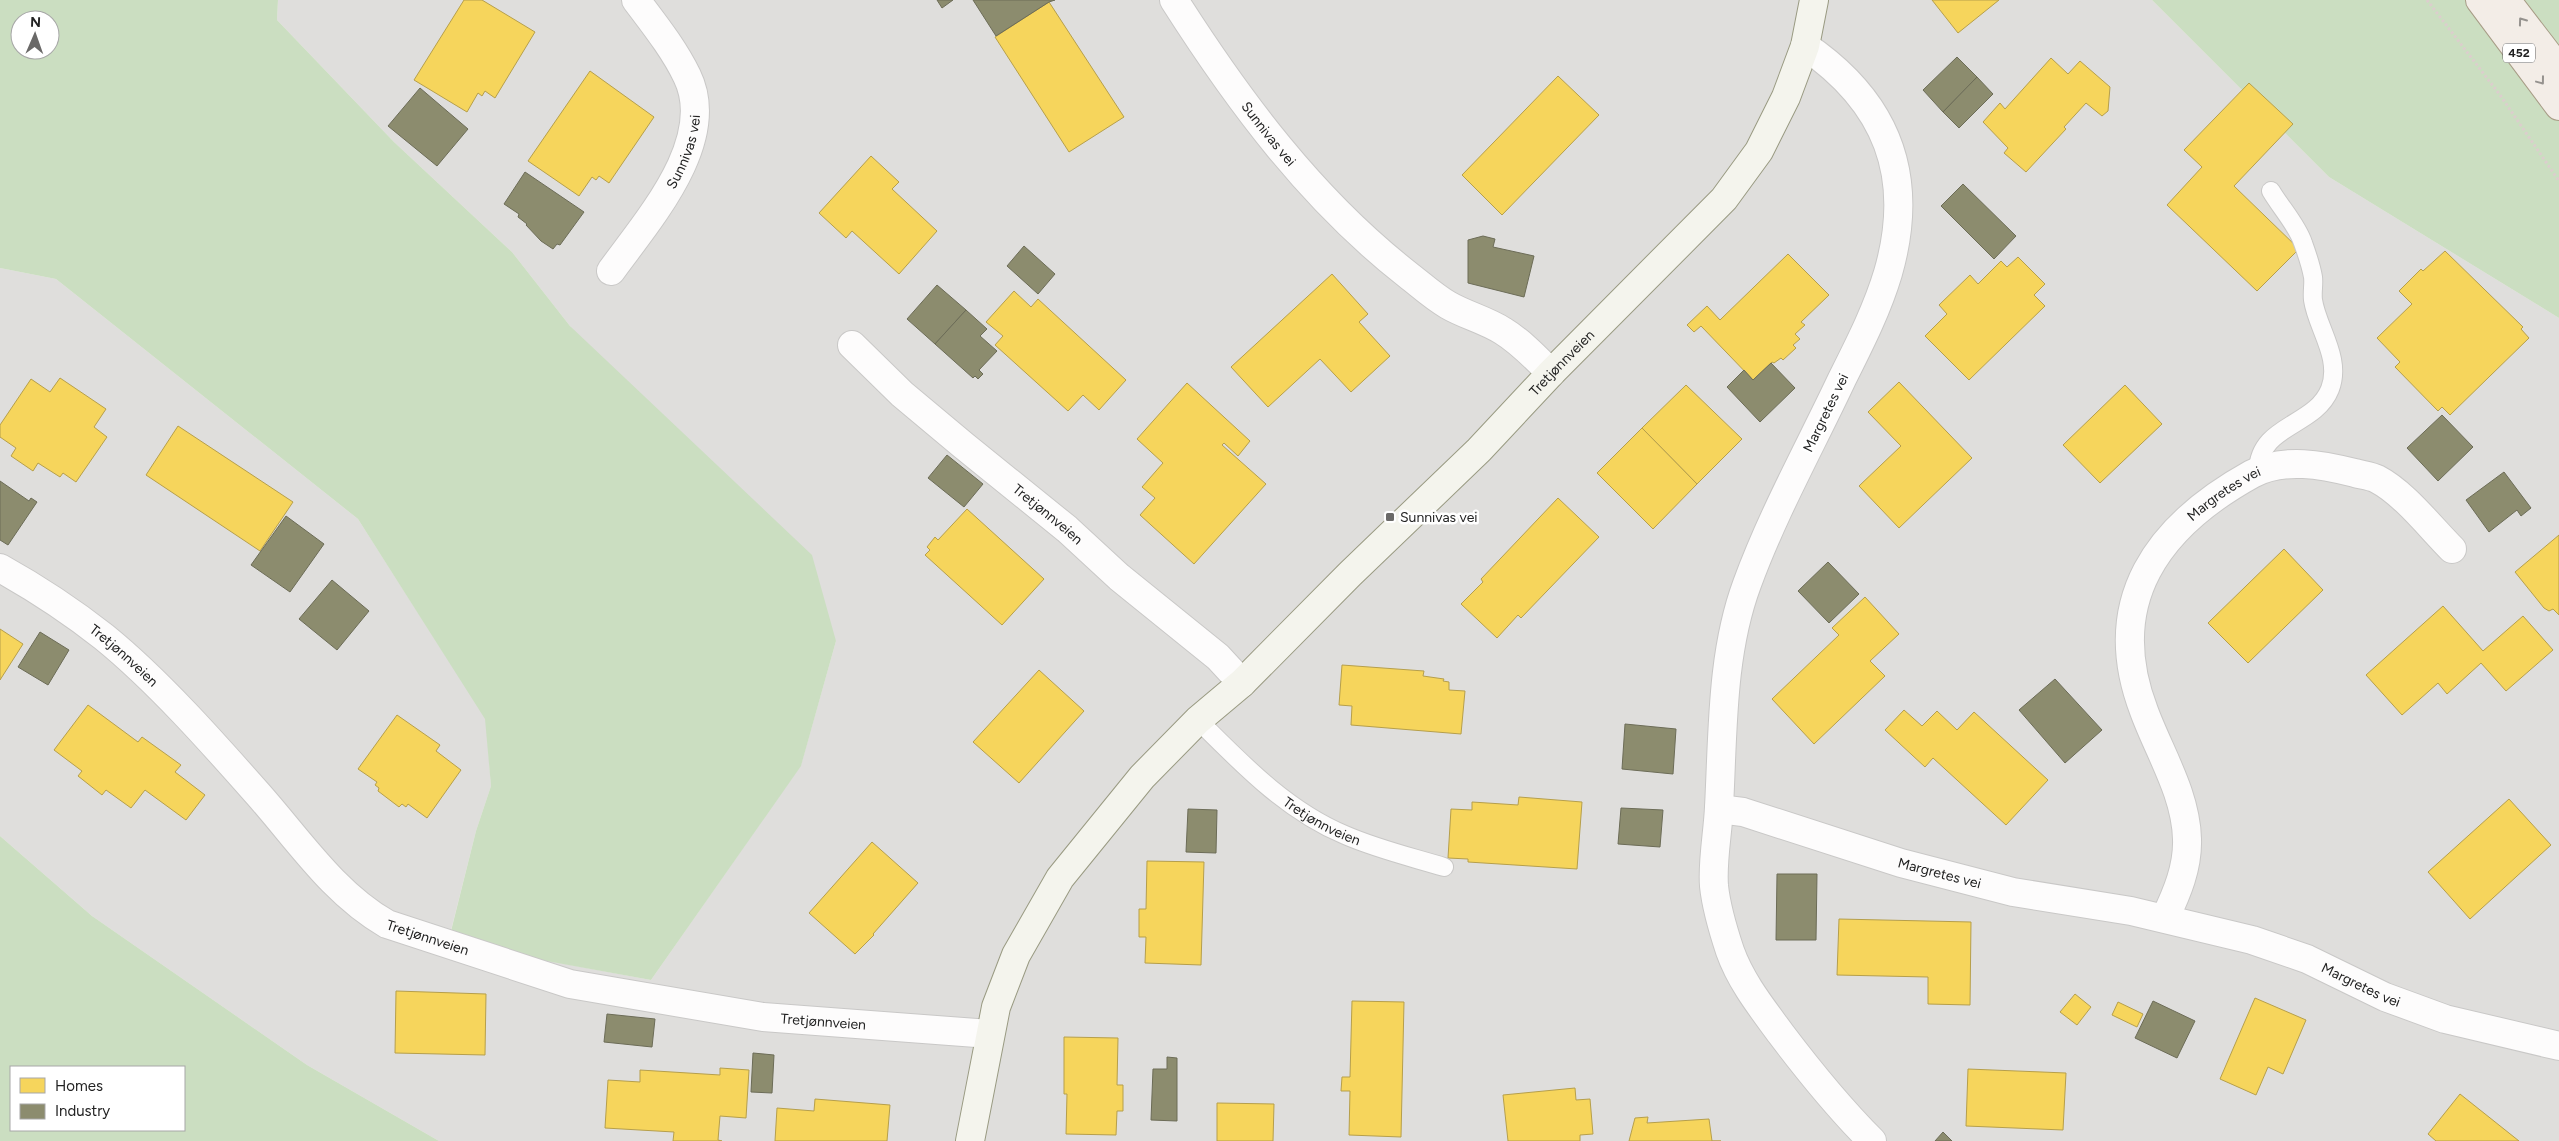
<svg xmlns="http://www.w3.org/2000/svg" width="2559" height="1141" viewBox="0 0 2559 1141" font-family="Figtree,sans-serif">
<rect width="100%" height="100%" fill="#f0eeeb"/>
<polygon fill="#dfdedc" points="278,0 2152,0 2329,177 2559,318 2559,1141 439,1141 307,1065 92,916 0,836 0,268 56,279 358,519 486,719 491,786 476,831 448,942 651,980 801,765 836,641 570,326 512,252 394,142 277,20"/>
<g fill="#cbdec1" fill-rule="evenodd">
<path d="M0 0H278L277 20 394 142 512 252 570 326 812 555 836 641 801 766 651 980 448 943 476 831 491 786 485 719 358 519 56 279 0 268ZM20 20H50V50H20Z"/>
<polygon points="2152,0 2559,0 2559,318 2329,177"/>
<path d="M0 836 92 916 307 1065 439 1141H0ZM184 1067V1130H11V1067Z"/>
</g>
<g fill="#f6d55c" stroke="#b69f4b">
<polygon points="464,0 482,0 535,32 495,98 485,91 482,96 478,93 467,112 414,80"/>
<polygon points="1932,0 1999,0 1958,33"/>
<polygon points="1049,2 1124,117 1069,152 995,37"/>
<polygon points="2051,58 2068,74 2080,61 2110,87 2108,111 2102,116 2086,103 2064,127 2066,129 2026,172 2004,153 2008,148 1983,122 2000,103 2005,109"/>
<polygon points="590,71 654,117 609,183 599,176 596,180 592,177 579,196 528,161"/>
<polygon points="1558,76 1599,115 1502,215 1462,175"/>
<polygon points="2249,83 2293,124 2234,186 2299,249 2257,291 2167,205 2202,167 2184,150"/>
<polygon points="871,156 899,182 892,189 937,231 899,274 852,231 846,238 819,213"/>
<polygon points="2445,251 2523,327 2521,329 2529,338 2450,415 2442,407 2438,411 2395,367 2400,362 2377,338 2412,304 2399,291 2421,269 2423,271"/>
<polygon points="1788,254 1829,295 1801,322 1805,325 1795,334 1800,339 1793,345 1796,348 1783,360 1781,358 1774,363 1772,362 1753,380 1701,326 1694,332 1687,325 1707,306 1720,320"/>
<polygon points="2018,257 2045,284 2034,295 2045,306 1969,380 1925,336 1947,314 1939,305 1970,275 1978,284 2001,261 2007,267"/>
<polygon points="1332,274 1368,314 1359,322 1390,356 1351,392 1320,359 1268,407 1231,367"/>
<polygon points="1014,291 1031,307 1038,299 1126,380 1099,410 1083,395 1068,411 995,345 1003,336 986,322"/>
<polygon points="60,378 106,409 94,427 107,437 76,482 63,473 60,477 38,463 33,471 11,456 16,448 0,437 0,425 31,379 50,392"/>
<polygon points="1899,382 1972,458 1899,528 1859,486 1901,446 1868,412"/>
<polygon points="1187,383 1250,441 1238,456 1224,443 1222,445 1266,484 1194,564 1140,515 1155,498 1142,487 1163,463 1137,439"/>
<polygon points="1686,385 1742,439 1697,484 1642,428"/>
<polygon points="2125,385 2162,424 2100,483 2063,445"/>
<polygon points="178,426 293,502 260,551 146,475"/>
<polygon points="1642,428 1697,484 1653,529 1597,473"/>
<polygon points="1558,498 1599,537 1521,618 1518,615 1497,638 1461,604 1483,582 1481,579"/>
<polygon points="967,509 1044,579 1002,625 925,555 930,550 927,547 935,537 938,540"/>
<polygon points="2559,535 2559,615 2553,609 2549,611 2544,608 2515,572"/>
<polygon points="2284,549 2323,590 2248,663 2208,623"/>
<polygon points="1865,597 1899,634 1870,661 1885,676 1814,744 1772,699 1839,635 1832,628"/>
<polygon points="2443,606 2483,651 2523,616 2553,650 2506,691 2481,663 2447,694 2438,683 2402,715 2366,675"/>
<polygon points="0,629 23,644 0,680"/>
<polygon points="1342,665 1424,671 1423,676 1444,679 1443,681 1449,682 1449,690 1465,691 1461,734 1351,725 1352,706 1339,705"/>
<polygon points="1039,670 1084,711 1019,783 973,742"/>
<polygon points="88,705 138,742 142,737 181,765 175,772 205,795 186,820 145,790 131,808 106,790 102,795 78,776 82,771 54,750"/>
<polygon points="1904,710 1922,726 1937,711 1957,730 1974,712 2048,780 2006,825 1933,758 1925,767 1885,730"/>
<polygon points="397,715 440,745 436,751 461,770 427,818 408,804 406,807 402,804 399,807 378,791 379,788 375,785 377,782 358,769"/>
<polygon points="1519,797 1582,802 1577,869 1468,862 1468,859 1448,858 1451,809 1472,810 1472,802 1518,805"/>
<polygon points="2509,799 2551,845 2470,919 2428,872"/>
<polygon points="872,842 918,883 873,934 874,935 855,954 809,913"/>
<polygon points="1147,861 1204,862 1201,965 1145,963 1146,937 1139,937 1139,909 1146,909"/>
<polygon points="1839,919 1971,922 1970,1005 1928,1004 1928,977 1837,975"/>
<polygon points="396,991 486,994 485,1055 395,1053"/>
<polygon points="2075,994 2091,1007 2077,1025 2060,1012"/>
<polygon points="2255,998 2306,1020 2283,1074 2268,1067 2256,1095 2220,1079"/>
<polygon points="1352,1001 1404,1002 1401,1137 1349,1135 1350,1091 1341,1091 1342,1077 1350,1077"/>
<polygon points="2118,1002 2143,1014 2137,1027 2112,1015"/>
<polygon points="1064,1037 1118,1038 1117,1085 1123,1085 1123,1111 1117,1111 1116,1135 1066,1134 1067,1094 1064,1094"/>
<polygon points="720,1068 749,1070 746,1118 720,1116 718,1140 722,1141 673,1141 674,1132 605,1128 608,1080 640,1082 640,1070 720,1075"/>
<polygon points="1968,1069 2066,1073 2063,1130 1966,1126"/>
<polygon points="1575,1088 1576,1100 1590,1099 1593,1134 1580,1135 1580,1141 1508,1141 1503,1095"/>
<polygon points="2460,1094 2519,1141 2436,1141 2428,1134"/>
<polygon points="815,1099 890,1105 887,1141 775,1141 777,1108 814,1111"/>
<polygon points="1217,1103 1274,1104 1273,1141 1217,1141"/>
<polygon points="1648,1117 1647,1123 1709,1119 1712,1141 1721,1141 1629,1141 1635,1118"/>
</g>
<g fill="#8c8c6e" stroke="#6c6c57">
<polygon points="937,0 953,0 942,8"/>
<polygon points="973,0 1055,0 1049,2 996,36"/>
<polygon points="1957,57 1977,77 1943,112 1923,90"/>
<polygon points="1977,77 1993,94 1959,128 1943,112"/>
<polygon points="420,88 468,129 437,166 388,126"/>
<polygon points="525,172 584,212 560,245 557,244 553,249 541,241 526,225 527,224 518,217 519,214 504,204"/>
<polygon points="1963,184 2016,236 1994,259 1941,206"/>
<polygon points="1483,236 1495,239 1493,247 1534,256 1524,297 1468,283 1468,240"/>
<polygon points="1024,246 1055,274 1038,294 1007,266"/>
<polygon points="937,285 966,310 935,344 907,319"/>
<polygon points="966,310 987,329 980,336 997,351 979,370 983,374 978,379 975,376 973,378 935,344"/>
<polygon points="1771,363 1795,388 1760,422 1727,387 1744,370 1753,380"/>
<polygon points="2442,415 2473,447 2438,481 2407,448"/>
<polygon points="947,455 983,484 964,507 928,478"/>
<polygon points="2504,472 2531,508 2521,516 2517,510 2489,532 2466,500"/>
<polygon points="0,481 29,501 31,498 37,502 8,545 0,540"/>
<polygon points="286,516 324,544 290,592 251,565"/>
<polygon points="1828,562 1859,594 1829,623 1798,591"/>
<polygon points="332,580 369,611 337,650 299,619"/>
<polygon points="40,632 69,650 48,685 18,667"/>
<polygon points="2055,679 2102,730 2065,763 2019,710"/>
<polygon points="1625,724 1676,729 1673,774 1622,769"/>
<polygon points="1621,808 1663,810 1660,847 1618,844"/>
<polygon points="1188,809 1217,810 1216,853 1186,852"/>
<polygon points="1777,874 1817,874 1816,940 1776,940"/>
<polygon points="2153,1001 2195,1021 2177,1058 2135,1038"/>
<polygon points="607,1014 655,1019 652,1047 604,1042"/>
<polygon points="753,1053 774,1055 772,1093 751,1092"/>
<polygon points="1167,1057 1177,1058 1177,1121 1151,1120 1153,1069 1167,1069"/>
<polygon points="1943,1132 1952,1141 1935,1141"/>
</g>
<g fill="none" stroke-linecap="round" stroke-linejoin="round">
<g stroke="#c9c8c7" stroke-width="20">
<g id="lane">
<path d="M2258 471C2259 424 2315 427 2330 389 2342 358 2317 328 2313 300 2312 292 2314 284 2313 277 2311 266 2307 254 2303 243 2297 225 2281 208 2271 191"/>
<path id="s1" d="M1198 720C1242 764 1287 811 1345 835 1377 849 1411 857 1444 867"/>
</g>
</g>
<g stroke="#c9c8c7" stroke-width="30">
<g id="street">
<path id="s2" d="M1174 0C1239 102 1312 200 1408 275 1421 285 1434 297 1448 305 1465 315 1486 320 1503 331 1521 342 1536 358 1551 373"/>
<path d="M1805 46C1887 102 1916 176 1888 273 1877 310 1859 345 1842 379 1810 447 1773 513 1747 584 1721 654 1723 733 1719 807 1718 832 1712 861 1714 886 1716 905 1724 933 1730 951 1741 982 1762 1008 1781 1034 1809 1071 1839 1108 1872 1141"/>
<path id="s3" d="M611 271C647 221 719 141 687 76 674 49 654 24 636 0"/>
<path id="s4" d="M852 345 902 394 963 445 1067 529 1119 577 1218 657 1242 683"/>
<path id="s5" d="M0 568C36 588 71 611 104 637 157 680 212 742 257 793 298 839 333 893 387 924L570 984 763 1017 990 1034"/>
<path id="s6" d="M1719 809 1743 812 1901 863 2013 892 2131 911 2252 940 2307 959 2385 997 2445 1019 2559 1046"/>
<path id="s7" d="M2165 918C2177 893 2188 867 2187 839 2186 794 2159 752 2144 711 2102 601 2158 526 2252 474 2284 457 2323 465 2355 473 2362 475 2371 476 2377 479 2404 493 2430 527 2452 549"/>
</g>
</g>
<g stroke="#999a82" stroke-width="30">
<g id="secondary">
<path id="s8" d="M970 1141 996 1007 1016 955 1060 878 1142 777 1198 720 1242 683 1350 574 1479 450 1551 373 1724 199 1759 151 1786 97 1805 46 1814 0"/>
</g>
</g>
<g stroke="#a79c86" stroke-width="30">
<g id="primary">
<polyline points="2480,0 2559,106"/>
<polyline points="2506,0 2559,69"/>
</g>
</g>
<polyline stroke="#dccecd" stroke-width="3" stroke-dasharray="2.5 2.5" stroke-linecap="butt" points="2427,0 2500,95 2559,181"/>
<use href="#lane" stroke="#fdfcfc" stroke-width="18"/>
<use href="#street" stroke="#fdfcfc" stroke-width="28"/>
<use href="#secondary" stroke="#f4f4ed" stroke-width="28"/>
<use href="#primary" stroke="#f3ede7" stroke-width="28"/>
</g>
<defs><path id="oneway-chevron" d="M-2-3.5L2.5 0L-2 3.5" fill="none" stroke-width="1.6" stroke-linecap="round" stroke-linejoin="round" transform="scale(1.25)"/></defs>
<g stroke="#95928e">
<use href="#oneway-chevron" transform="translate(2522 21) rotate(-126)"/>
<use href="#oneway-chevron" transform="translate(2541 81) rotate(53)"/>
</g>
<rect fill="#6a6968" stroke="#fff" stroke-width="2" x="1385" y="512" width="10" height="10" rx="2.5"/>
<g text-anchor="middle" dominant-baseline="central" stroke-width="5" stroke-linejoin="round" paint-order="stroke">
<rect fill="#fff" stroke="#646464" stroke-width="1" x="2503" y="43.5" width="32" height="19" rx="4"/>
<g font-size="12" font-weight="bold" fill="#222">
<text x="2519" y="53">452</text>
</g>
<g font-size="14" fill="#222" stroke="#fff">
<text stroke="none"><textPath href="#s2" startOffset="164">Sunnivas vei</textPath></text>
<text stroke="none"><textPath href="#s3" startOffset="141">Sunnivas vei</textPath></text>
<text stroke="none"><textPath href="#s8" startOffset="1001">Tretjønnveien</textPath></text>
<text transform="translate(1826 413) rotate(-64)">Margretes vei</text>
<text stroke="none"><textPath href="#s7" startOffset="474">Margretes vei</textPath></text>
<text stroke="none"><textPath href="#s4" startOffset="259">Tretjønnveien</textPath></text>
<text stroke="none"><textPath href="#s5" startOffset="152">Tretjønnveien</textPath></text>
<text stroke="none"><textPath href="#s1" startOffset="161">Tretjønnveien</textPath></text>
<text stroke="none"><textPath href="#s6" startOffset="230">Margretes vei</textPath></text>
<text stroke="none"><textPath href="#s5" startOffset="572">Tretjønnveien</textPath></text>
<text stroke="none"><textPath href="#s6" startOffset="668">Margretes vei</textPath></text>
<text stroke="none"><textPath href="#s5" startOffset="978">Tretjønnveien</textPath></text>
</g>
<g font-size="14" fill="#222" stroke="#fff" text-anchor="start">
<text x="1400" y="517">Sunnivas vei</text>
</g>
</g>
<rect x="10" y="1066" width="175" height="65" fill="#ffffff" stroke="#a7a7a7"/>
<rect x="20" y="1078" width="25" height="15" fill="#f6d55c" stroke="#a7a7a7"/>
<text x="55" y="1091" font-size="15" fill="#222222">Homes</text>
<rect x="20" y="1104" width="25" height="15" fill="#8c8c6e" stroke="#a7a7a7"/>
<text x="55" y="1116" font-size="15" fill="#222222">Industry</text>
<g transform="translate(35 35) rotate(2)"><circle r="24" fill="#ffffff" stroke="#a7a7a7"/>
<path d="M0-4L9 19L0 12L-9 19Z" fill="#6a6968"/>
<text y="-8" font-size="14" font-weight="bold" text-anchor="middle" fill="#222222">N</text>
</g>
</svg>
